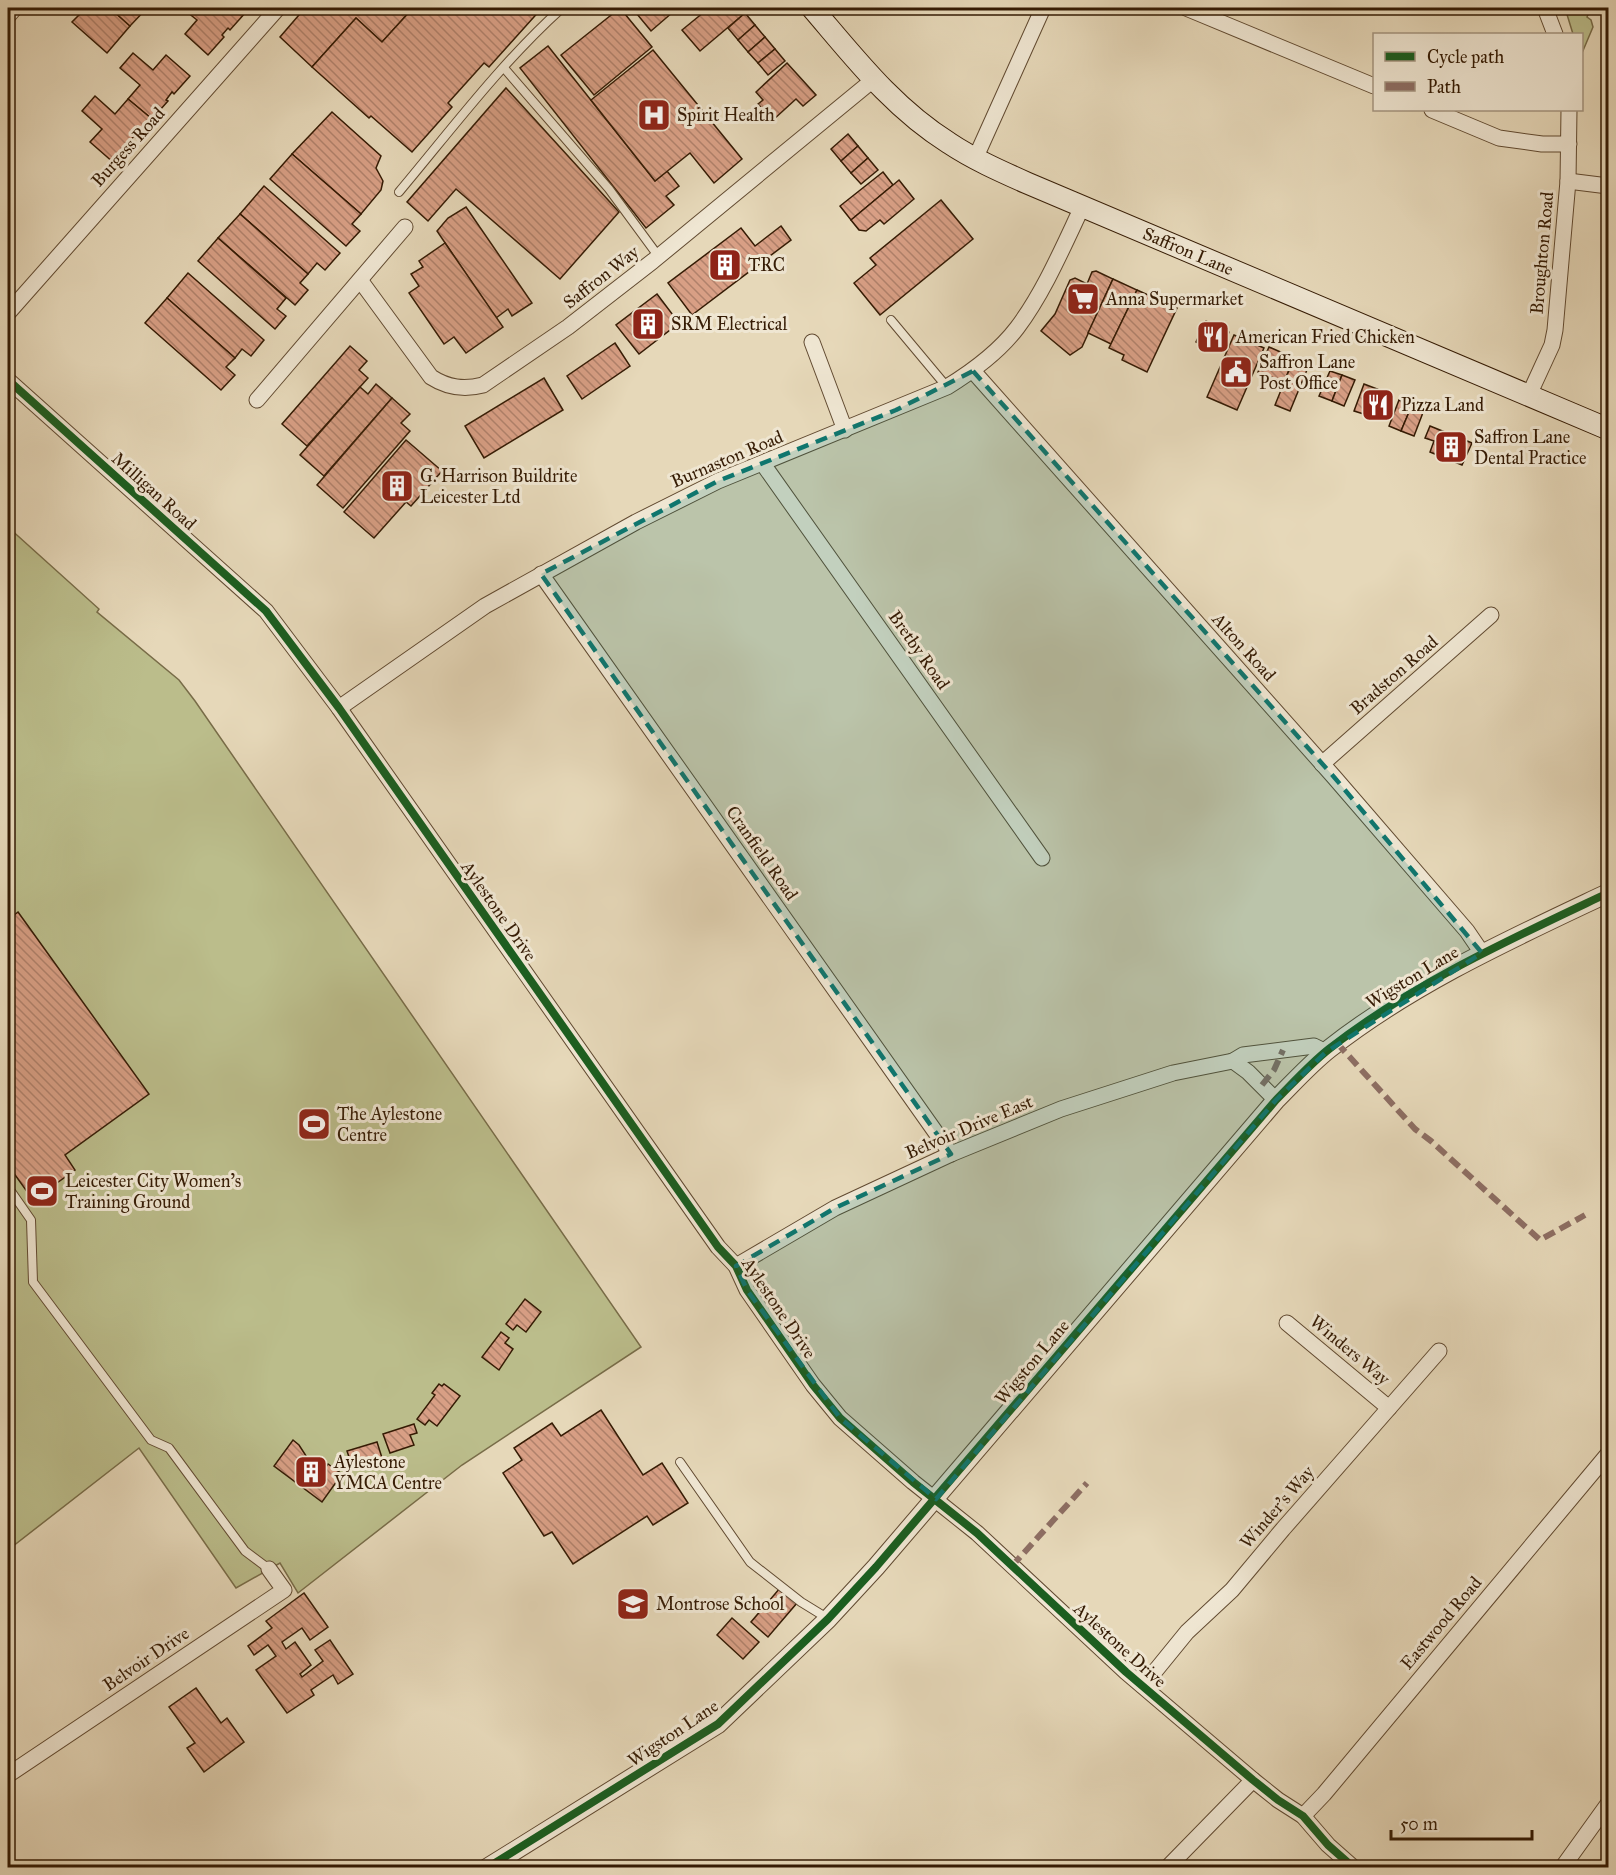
<svg xmlns="http://www.w3.org/2000/svg" width="1616" height="1875" viewBox="0 0 1616 1875" font-family="'IM FELL Great Primer',serif">
<defs>
<pattern id="building-back-hatch" width="6" height="6" patternUnits="userSpaceOnUse" patternTransform="scale(1.5)"><rect width="6" height="6" fill="#d89f85"/><path d="M-1 5l2 2M0 0l6 6M5-1l2 2" fill="none" stroke="#b0816b"/></pattern>
</defs>
<rect width="100%" height="100%" fill="#e6d8b9"/>
<filter id="stains"><feTurbulence type="fractalNoise" baseFrequency=".00333" numOctaves="4"/><feColorMatrix values="0 0 0 0 .2 0 0 0 0 .09 0 0 0 0 .02 0 0 0 .5 -.17"/></filter>
<radialGradient id="worn" r=".72"><stop offset=".6" stop-color="#630" stop-opacity="0"/><stop offset="1" stop-color="#630" stop-opacity=".3"/></radialGradient>
<g fill="#bbbd8b" stroke="#786c48" stroke-width="1.5">
<polygon points="1565,8 1591,8 1587,17 1591,20 1593,27 1582,53 1582,34 1573,34"/>
<polygon points="8,527 99,609 97,612 179,680 195,701 641,1347 462,1465 298,1593 280,1563 236,1588 139,1448 8,1550"/>
</g>
<g fill="url(#building-back-hatch)" stroke="#351b04" stroke-width="1.5">
<polygon points="86,8 110,8 130,26 107,53 72,22"/>
<polygon points="110,8 147,8 130,26"/>
<polygon points="182,8 242,8 246,12 230,30 228,28 222,35 224,37 208,55 185,34 197,20"/>
<polygon points="305,8 413,8 382,42 356,18 312,67 280,37"/>
<polygon points="413,8 542,8 489,67 484,63 448,103 452,107 412,152 371,116 369,118 312,67 356,18 382,42"/>
<polygon points="620,8 652,47 594,95 561,55"/>
<polygon points="632,8 669,8 673,12 651,31"/>
<polygon points="709,8 740,8 745,13 700,51 682,30"/>
<polygon points="745,13 755,25 738,40 728,28"/>
<polygon points="755,25 765,37 748,52 738,40"/>
<polygon points="765,37 775,49 758,63 748,52"/>
<polygon points="548,46 655,181 667,171 679,186 666,196 674,205 646,228 520,68"/>
<polygon points="775,49 785,61 768,75 758,63"/>
<polygon points="653,50 742,159 714,183 690,153 655,181 591,100"/>
<polygon points="133,53 153,70 166,55 190,76 174,94 172,92 166,100 168,101 152,119 128,99 140,85 120,68"/>
<polygon points="787,63 816,95 803,106 796,99 773,120 758,104 763,100 756,92"/>
<polygon points="506,88 619,212 560,279 456,189 428,221 407,202"/>
<polygon points="95,96 115,114 128,99 152,119 136,138 134,136 128,143 130,145 114,163 90,142 102,129 82,111"/>
<polygon points="332,112 381,156 376,168 383,181 381,190 361,214 292,154"/>
<polygon points="848,134 858,146 841,161 831,149"/>
<polygon points="858,146 868,158 851,173 841,161"/>
<polygon points="292,154 361,214 352,224 360,231 346,246 270,179"/>
<polygon points="868,158 878,170 861,184 851,173"/>
<polygon points="883,172 893,185 851,220 840,206"/>
<polygon points="899,180 914,199 884,224 880,220 866,231 859,230 851,220"/>
<polygon points="264,186 340,253 325,270 317,263 308,274 240,214"/>
<polygon points="941,200 973,239 880,315 854,283 876,265 870,258"/>
<polygon points="466,207 532,303 512,316 508,309 496,318 437,231 448,218"/>
<polygon points="240,214 308,274 300,283 308,290 295,305 218,238"/>
<polygon points="781,226 791,240 692,315 668,283 741,228 755,246"/>
<polygon points="218,238 286,298 277,309 286,316 275,329 198,261"/>
<polygon points="445,243 503,327 466,353 454,337 444,344 409,293 419,286 411,274 423,267 419,261"/>
<polygon points="1096,271 1113,279 1082,347 1070,355 1041,331 1055,314 1070,280 1075,278 1087,284 1092,272"/>
<polygon points="188,273 264,340 251,356 242,349 235,358 167,298"/>
<polygon points="1113,279 1137,290 1111,344 1088,333"/>
<polygon points="1137,290 1177,308 1147,372 1122,360 1124,355 1109,348"/>
<polygon points="657,294 679,323 639,354 616,325"/>
<polygon points="167,298 235,358 226,367 235,375 221,390 145,323"/>
<polygon points="1206,321 1229,332 1223,346 1219,345 1217,349 1213,347 1212,350 1196,342"/>
<polygon points="1234,335 1264,348 1237,410 1207,397"/>
<polygon points="615,343 630,366 582,399 567,376"/>
<polygon points="350,346 367,361 359,370 368,378 307,446 282,424"/>
<polygon points="1269,347 1294,358 1284,382 1258,372"/>
<polygon points="1294,358 1309,365 1290,411 1275,405"/>
<polygon points="1330,371 1342,375 1332,401 1319,396"/>
<polygon points="1342,375 1355,380 1344,406 1332,401"/>
<polygon points="544,378 563,410 484,458 465,426"/>
<polygon points="376,384 392,398 324,476 300,455 360,387 368,394"/>
<polygon points="1364,384 1377,389 1367,415 1354,411"/>
<polygon points="1377,389 1389,394 1379,420 1367,415"/>
<polygon points="392,398 410,414 401,423 410,431 343,508 317,485"/>
<polygon points="1399,400 1412,405 1401,431 1389,426"/>
<polygon points="1412,405 1424,410 1414,436 1401,431"/>
<polygon points="1430,426 1472,443 1462,465 1430,452 1434,441 1425,438"/>
<polygon points="406,440 442,471 411,506 406,502 374,538 344,512"/>
<polygon points="18,912 149,1094 65,1155 75,1170 33,1200 8,1165 8,920"/>
<polygon points="525,1299 541,1312 526,1332 517,1325 513,1330 506,1324"/>
<polygon points="501,1332 509,1338 505,1343 513,1349 499,1370 482,1357"/>
<polygon points="439,1384 442,1386 444,1384 460,1396 437,1426 429,1420 425,1425 417,1419 435,1395 432,1393"/>
<polygon points="601,1410 643,1475 662,1463 688,1503 653,1525 647,1516 573,1564 552,1532 544,1536 503,1473 522,1460 514,1448 552,1423 561,1436"/>
<polygon points="414,1424 417,1433 410,1435 414,1445 390,1453 383,1434"/>
<polygon points="293,1440 299,1445 308,1459 323,1471 328,1464 342,1474 322,1502 274,1466"/>
<polygon points="377,1442 383,1461 359,1469 356,1458 350,1460 347,1451"/>
<polygon points="780,1588 797,1603 768,1637 751,1622"/>
<polygon points="304,1593 328,1627 310,1640 302,1628 282,1642 286,1649 295,1642 311,1665 300,1674 302,1677 323,1661 315,1650 330,1640 353,1674 338,1684 333,1675 311,1690 314,1695 287,1713 256,1670 276,1656 268,1645 254,1655 248,1646 272,1628 266,1621"/>
<polygon points="732,1618 759,1642 743,1659 717,1635"/>
<polygon points="196,1688 221,1723 227,1718 244,1742 204,1772 187,1748 195,1743 169,1707"/>
</g>
<g fill="none" stroke-linecap="round" stroke-linejoin="round">
<g stroke="#614a31" stroke-width="10">
<g id="service">
<polyline points="504,68 609,189 659,257"/>
<path d="M399 192C451 130 501 63 562 8"/>
<polyline points="891,320 947,387"/>
<polyline points="8,1187 31,1220 33,1282 151,1440 169,1448 245,1551 269,1569"/>
<polyline points="680,1462 750,1562 801,1602 827,1618"/>
</g>
</g>
<g stroke="#614a31" stroke-width="17">
<g id="minor">
<polyline points="1186,8 1374,86"/>
<polyline points="1545,8 1555,34"/>
<polyline points="8,16 15,8"/>
<polyline points="1432,110 1499,138 1542,144 1569,144"/>
<polyline points="975,159 1043,8"/>
<polyline points="1568,181 1608,186"/>
<path d="M360 280 431 377C448 388 464 390 483 385L568 327 653 261 873 80"/>
<polyline points="8,313 278,8"/>
<polyline points="812,342 845,430"/>
<polyline points="973,371 1334,777 1467,931 1482,953"/>
<polyline points="8,380 266,611 339,708 718,1247 736,1266 747,1290 813,1385 840,1418 913,1482 977,1533 1126,1672 1253,1780 1278,1800 1303,1816 1328,1845 1354,1868"/>
<polyline points="1529,395 1552,345 1555,330 1568,181 1569,110"/>
<polyline points="257,400 405,227"/>
<polyline points="763,464 1042,858"/>
<polyline points="541,574 951,1154"/>
<path d="M339 708 485 606 636 522 718 481 947 387C973 371 998 353 1017 328 1044 292 1063 247 1082 207"/>
<polyline points="1322,764 1491,615"/>
<polyline points="1233,1061 1248,1072 1276,1100"/>
<polyline points="736,1266 835,1208 951,1154 1061,1109 1173,1073 1233,1061 1243,1055 1314,1046 1326,1052"/>
<polyline points="1287,1323 1389,1408"/>
<polyline points="1143,1686 1187,1632 1232,1590 1283,1529 1439,1351"/>
<polyline points="8,1775 284,1590 269,1569"/>
<polyline points="1303,1816 1324,1794 1608,1454"/>
<polyline points="1167,1868 1253,1780"/>
<polyline points="1562,1868 1608,1804"/>
</g>
</g>
<g stroke="#614a31" stroke-width="20">
<path id="tertiary" d="M487 1868 718 1724 828 1619 876 1567 1276 1100C1293 1083 1310 1064 1329 1049 1413 983 1513 938 1608 893"/>
</g>
<g stroke="#351b04" stroke-width="23">
<g id="secondary">
<path id="s1" d="M812 8C854 57 893 108 949 143 973 159 1000 171 1027 183L1608 429"/>
</g>
</g>
<use href="#service" stroke="#efe6d2" stroke-width="8"/>
<use href="#minor" stroke="#efe6d2" stroke-width="15"/>
<use href="#tertiary" stroke="#efe6d2" stroke-width="18"/>
<use href="#secondary" stroke="#efe6d2" stroke-width="21"/>
<g stroke="#8d6e63" stroke-width="6" stroke-dasharray="12 6" stroke-linecap="butt">
<polyline points="1337,1043 1415,1129 1431,1141 1540,1240 1585,1215"/>
<polyline points="1262,1085 1274,1070 1283,1050"/>
<polyline points="1012,1566 1087,1483"/>
</g>
<g stroke="#efe6d2" stroke-width="11">
<g id="cycleway">
<polyline points="8,380 266,611 339,708 718,1247 736,1266 747,1290 813,1385 840,1418 913,1482 977,1533 1126,1672 1253,1780 1278,1800 1303,1816 1328,1845 1354,1868"/>
<path d="M487 1868 718 1724 828 1619 876 1567 1276 1100C1293 1083 1310 1064 1329 1049 1413 983 1513 938 1608 893"/>
</g>
</g>
<use href="#cycleway" stroke="#1b5e20" stroke-width="8"/>
</g>
<path fill="#0f766e" fill-opacity="0.2" stroke="#0f766e" stroke-width="4.5" stroke-dasharray="12 8" stroke-linejoin="round" d="M973 371 1334 777 1482 953 1326 1052 1276 1100 936 1499 840 1418 747 1290 736 1266 835 1208 951 1154 541 574 718 481 896 410Z"/>
<defs>
<g id="hospital-square" transform="scale(1.725)"><rect x="-9" y="-9" width="18" height="18" rx="4" fill="#8f2418" stroke="#efe6d2"/><path d="M-5-5h3v3.5h4V-5h3V5h-3V1.5h-4V5h-3Z" fill="#fff"/></g>
<g id="building-square" transform="scale(1.725)"><rect x="-9" y="-9" width="18" height="18" rx="4" fill="#8f2418" stroke="#efe6d2"/><path d="M-4-6H4V6H1V3H-1V6H-4ZM-2.5-4.3h1.7v1.8h-1.7ZM.8-4.3h1.7v1.8H.8ZM-2.5-1h1.7V.8h-1.7ZM.8-1h1.7V.8H.8Z" fill="#fff"/></g>
<g id="supermarket-square" transform="scale(1.725)"><rect x="-9" y="-9" width="18" height="18" rx="4" fill="#8f2418" stroke="#efe6d2"/><path d="M-6-5.5h2.5l.6 2H6L4.5 2H-2.5L-4.4-4H-6ZM-1.5 3.2a1.3 1.3 0 1 0 .1 0ZM3 3.2a1.3 1.3 0 1 0 .1 0Z" fill="#fff"/></g>
<g id="restaurant-square" transform="scale(1.725)"><rect x="-9" y="-9" width="18" height="18" rx="4" fill="#8f2418" stroke="#efe6d2"/><path d="M-5-6h1v4h1v-4h1v4h1v-4h1v5L-1.5 .5V6h-2V.5L-5-1ZM5-6V6H3V1.5H1.5Q1.5-4 5-6Z" fill="#fff"/></g>
<g id="civic-square" transform="scale(1.725)"><rect x="-9" y="-9" width="18" height="18" rx="4" fill="#8f2418" stroke="#efe6d2"/><path d="M-.6-6.5H3V-4.5H.6V-3L4-1V1h2V6H-6V1h2V-1L-.6-3ZM-1.2 2.5V6h2.4V2.5Z" fill="#fff"/></g>
<g id="stadium-square" transform="scale(1.725)"><rect x="-9" y="-9" width="18" height="18" rx="4" fill="#8f2418" stroke="#efe6d2"/><path d="M0-5a6.5 5 0 1 0 0 10a6.5 5 0 1 0 0-10ZM-3.5-1.8h7v3.6h-7Z" fill="#fff"/></g>
<g id="school-square" transform="scale(1.725)"><rect x="-9" y="-9" width="18" height="18" rx="4" fill="#8f2418" stroke="#efe6d2"/><path d="M0-5L7-2L0 1L-7-2ZM-4 1L0 2.5L4 1V4Q0 6-4 4Z" fill="#fff"/></g>
</defs>
<g fill-rule="evenodd">
<use href="#hospital-square" x="654" y="115"/>
<use href="#building-square" x="725" y="265"/>
<use href="#supermarket-square" x="1083" y="299"/>
<use href="#building-square" x="648" y="324"/>
<use href="#restaurant-square" x="1213" y="337"/>
<use href="#civic-square" x="1236" y="372"/>
<use href="#restaurant-square" x="1378" y="405"/>
<use href="#building-square" x="1451" y="447"/>
<use href="#building-square" x="397" y="486"/>
<use href="#stadium-square" x="314" y="1124"/>
<use href="#stadium-square" x="42" y="1191"/>
<use href="#building-square" x="311" y="1472"/>
<use href="#school-square" x="633" y="1604"/>
</g>
<g text-anchor="middle" dominant-baseline="central" stroke-width="6" stroke-linejoin="round" paint-order="stroke">
<g font-size="18" fill="#351b04" stroke="#efe6d2" text-anchor="start">
<text x="677" y="115">Spirit Health</text>
<text x="748" y="265">TRC</text>
<text x="1106" y="299">Anna Supermarket</text>
<text x="671" y="324">SRM Electrical</text>
<text x="1236" y="337">American Fried Chicken</text>
<text x="1259" y="362">Saffron Lane<tspan x="1259" dy="21">Post Office</tspan></text>
<text x="1401" y="405">Pizza Land</text>
<text x="1474" y="437">Saffron Lane<tspan x="1474" dy="21">Dental Practice</tspan></text>
<text x="420" y="476">G. Harrison Buildrite<tspan x="420" dy="21">Leicester Ltd</tspan></text>
<text x="337" y="1114">The Aylestone<tspan x="337" dy="21">Centre</tspan></text>
<text x="65" y="1181">Leicester City Women's<tspan x="65" dy="21">Training Ground</tspan></text>
<text x="334" y="1462">Aylestone<tspan x="334" dy="21">YMCA Centre</tspan></text>
<text x="656" y="1604">Montrose School</text>
</g>
<g font-size="18" fill="#351b04" stroke="#efe6d2">
<text transform="translate(128 147) rotate(-48)">Burgess Road</text>
<text stroke="none"><textPath href="#s1" startOffset="456">Saffron Lane</textPath></text>
<text transform="translate(1542 253) rotate(-85)">Broughton Road</text>
<text transform="translate(601 277) rotate(-38)">Saffron Way</text>
<text transform="translate(727 459) rotate(-23)">Burnaston Road</text>
<text transform="translate(154 491) rotate(42)">Milligan Road</text>
<text transform="translate(1244 647) rotate(48)">Alton Road</text>
<text transform="translate(919 650) rotate(55)">Bretby Road</text>
<text transform="translate(1394 675) rotate(-41)">Bradston Road</text>
<text transform="translate(762 853) rotate(55)">Cranfield Road</text>
<text transform="translate(499 911) rotate(55)">Aylestone Drive</text>
<text transform="translate(1412 977) rotate(-31)">Wigston Lane</text>
<text transform="translate(969 1127) rotate(-23)">Belvoir Drive East</text>
<text transform="translate(779 1308) rotate(56)">Aylestone Drive</text>
<text transform="translate(1350 1350) rotate(40)">Winders Way</text>
<text transform="translate(1032 1362) rotate(-50)">Wigston Lane</text>
<text transform="translate(1277 1507) rotate(-49)">Winder's Way</text>
<text transform="translate(1441 1623) rotate(-50)">Eastwood Road</text>
<text transform="translate(1120 1645) rotate(42)">Aylestone Drive</text>
<text transform="translate(146 1659) rotate(-34)">Belvoir Drive</text>
<text transform="translate(673 1733) rotate(-34)">Wigston Lane</text>
</g>
</g>
<rect width="1616" height="1875" fill="none" stroke="#e6d8b9" stroke-width="30"/>
<rect x="9" y="9" width="1598" height="1857" fill="none" stroke="#351b04" stroke-width="3"/>
<rect x="15" y="15" width="1586" height="1845" fill="none" stroke="#351b04" stroke-width="1.5"/>
<rect x="1373" y="33" width="210" height="78" fill="#efe6d2" stroke="#a59580" stroke-width="1.5"/>
<rect x="1385" y="52" width="30" height="9" fill="#1b5e20" stroke="#a59580" stroke-width="1.5"/>
<text x="1427" y="63" font-size="18" fill="#351b04">Cycle path</text>
<rect x="1385" y="82" width="30" height="9" fill="#8d6e63" stroke="#a59580" stroke-width="1.5"/>
<text x="1427" y="93" font-size="18" fill="#351b04">Path</text>
<path d="M1391 1830v9h141v-9" fill="none" stroke="#351b04" stroke-width="3"/>
<text x="1400" y="1830" font-size="18" fill="#351b04" stroke="#efe6d2" stroke-width="4.5" paint-order="stroke">50 m</text>
<rect width="100%" height="100%" filter="url(#stains)"/>
<rect width="100%" height="100%" fill="url(#worn)"/>
</svg>
